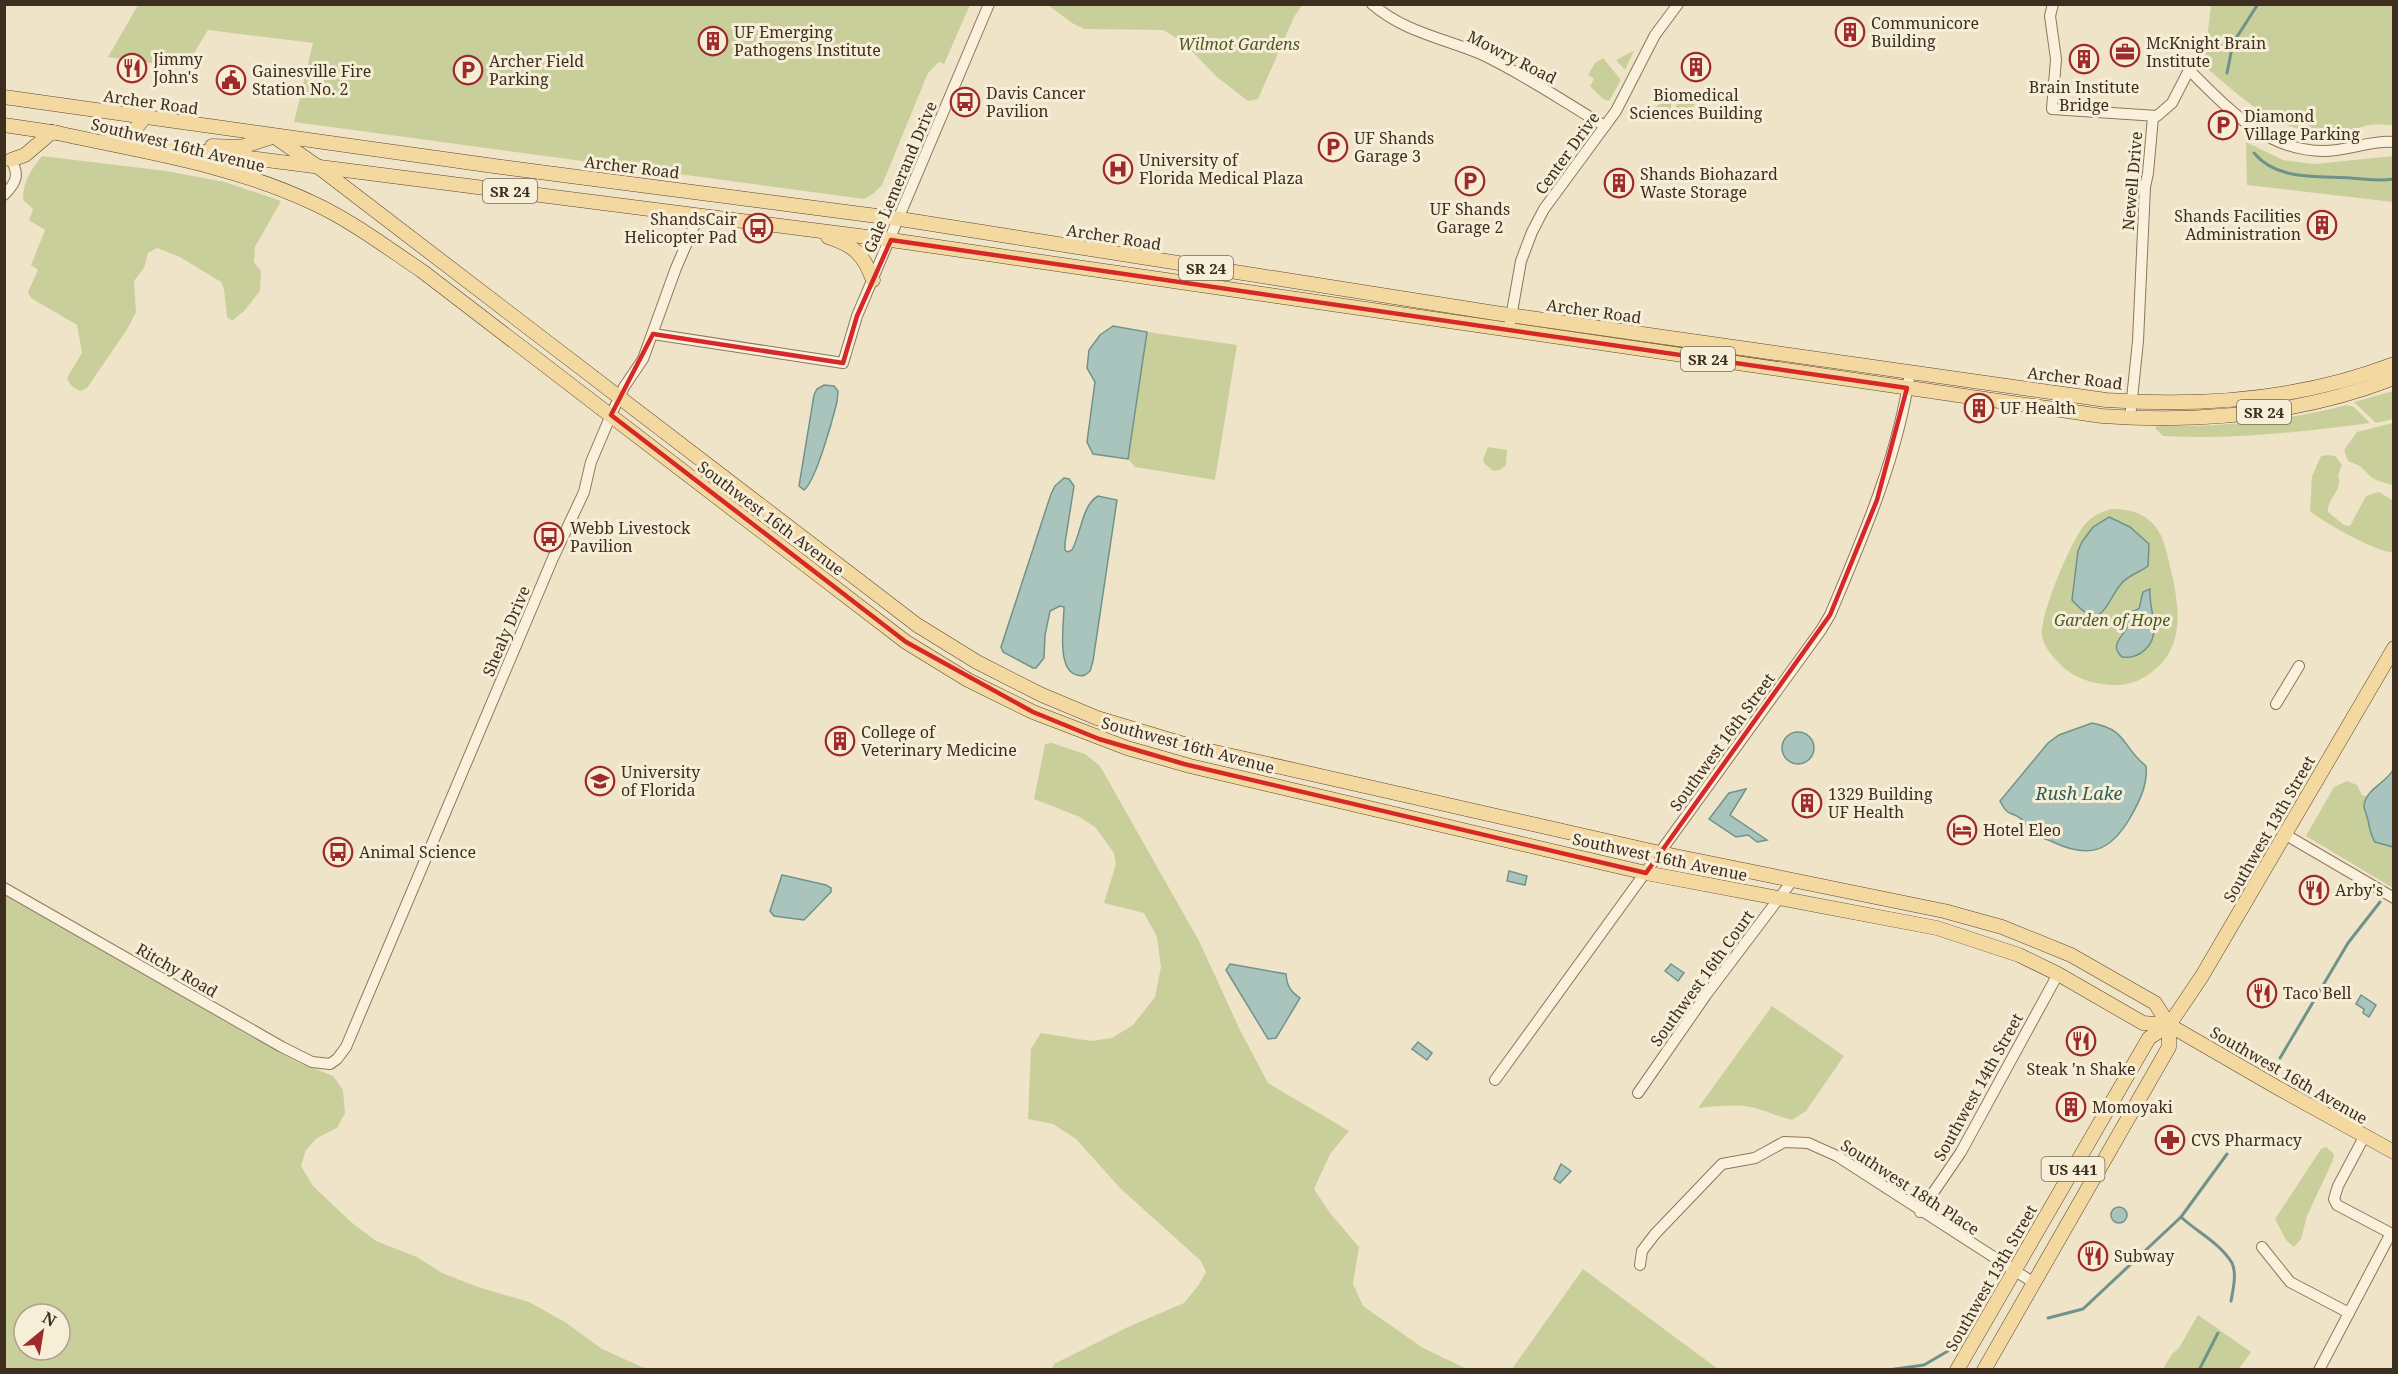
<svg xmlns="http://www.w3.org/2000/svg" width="2398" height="1374" viewBox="0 0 2398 1374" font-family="'Noto Serif',serif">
<rect width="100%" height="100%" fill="#f0e4c8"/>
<g fill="#c9cf9b" fill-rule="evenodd">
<polygon points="138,5 138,4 970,5 944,64 939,62 928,73 882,185 873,194 864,199 294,122 313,43 208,30 185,68 108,57"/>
<polygon points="1048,5 1302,5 1294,17 1258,99 1248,101 1217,77 1183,42 1163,30 1084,29 1072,23"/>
<path d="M2211 5H2393V125C2386 125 2378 124 2370 125 2361 126 2352 131 2343 132 2280 138 2248 102 2204 66Z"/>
<polygon points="1633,51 1634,51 1625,70 1616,60"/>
<polygon points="1603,58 1621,80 1609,101 1603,99 1590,86 1594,79 1588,75 1595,63"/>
<polygon points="1688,94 1694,96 1695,104 1688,115 1680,116 1676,111 1677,97"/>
<polygon points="1673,98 1669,115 1648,113 1646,111"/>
<polygon points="2246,142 2283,160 2314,164 2393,156 2393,202 2247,185"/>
<path d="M42 156 166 171 225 182 281 201 255 247 254 262 261 271 260 291 244 311 232 321 227 317 224 289 221 282 180 257 157 248 148 253 144 268 134 281 136 312 128 328 87 388 81 391C74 388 70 386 67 378L82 353 77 325 31 298 28 292 38 270 31 265 45 230 29 220 33 209 23 200C23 181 31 170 42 156Z"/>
<polygon points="1147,332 1237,345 1215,480 1135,467 1128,459"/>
<polygon points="2393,391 2393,419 2376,423 2354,402"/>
<path d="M2347 405 2354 407 2370 423C2301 432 2233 440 2163 436L2155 428 2157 426C2222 427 2284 421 2347 405Z"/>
<polygon points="2393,423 2394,423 2393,485 2378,481 2371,477 2360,466 2348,461 2344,450 2357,432"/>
<polygon points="1488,447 1507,450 1506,465 1500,470 1493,471 1484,463 1483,459"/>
<path d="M2328 455 2335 456 2342 465 2338 475C2344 490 2326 499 2328 512L2344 525 2350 526 2366 496 2379 492 2392 500 2394 501 2392 552C2378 553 2321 521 2310 511L2312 476 2321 456Z"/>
<path d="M2111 509C2125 509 2139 511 2150 521 2164 533 2167 553 2171 570 2179 605 2186 646 2153 671 2141 681 2127 686 2111 685 2091 684 2071 677 2058 662 2051 655 2043 645 2042 635 2040 614 2072 537 2087 522 2094 515 2102 512 2111 509Z"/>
<polygon points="1052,743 1085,754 1100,766 1199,941 1240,1030 1268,1083 1349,1131 1330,1154 1314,1189 1330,1213 1359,1247 1353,1284 1363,1306 1423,1348 1467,1369 1052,1369 1054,1364 1128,1327 1184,1303 1198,1286 1206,1272 1201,1261 1121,1189 1076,1139 1053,1124 1028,1119 1031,1049 1041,1033 1091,1041 1112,1038 1133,1025 1155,997 1161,967 1157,937 1144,913 1104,903 1116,864 1114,853 1096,828 1080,817 1034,799 1045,744"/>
<polygon points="2347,781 2357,785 2362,795 2382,802 2393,801 2393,888 2306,836 2334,787"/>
<path d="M4 895 295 1061 333 1076 343 1090 345 1113 337 1128 317 1138 306 1150 301 1166 313 1186 351 1222 376 1241 417 1257 442 1273 478 1287 529 1302 565 1322 602 1349 642 1367 652 1369H5ZM24 1314H60V1350H24Z"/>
<path d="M1772 1006 1844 1056 1806 1111 1792 1120C1778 1117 1765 1110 1751 1107 1734 1104 1716 1106 1698 1108Z"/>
<polygon points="2326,1147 2334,1154 2333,1160 2307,1216 2301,1239 2294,1247 2286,1240 2275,1219 2321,1149"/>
<polygon points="1583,1269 1718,1369 1512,1369"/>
<polygon points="2198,1315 2251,1352 2239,1369 2163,1369 2172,1354 2179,1348"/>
</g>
<g fill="#a9c4bc" stroke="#6f938a" stroke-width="1.5">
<polygon points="1113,326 1147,332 1128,459 1093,454 1087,442 1095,382 1087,368 1089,350 1100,335"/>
<path d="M824 385 834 386 838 391 837 402C833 418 816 481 804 490L799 486 814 395 817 389Z"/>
<path d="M1064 478 1069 479 1074 486 1065 543V550L1068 552 1072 550C1081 534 1082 505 1098 496L1117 500 1093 661 1090 671C1086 675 1083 677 1077 675 1056 670 1064 624 1064 607L1060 606 1050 611 1045 635 1044 658 1036 668H1033L1003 652 1001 647 1051 494 1055 486Z"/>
<path d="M2109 517 2130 527 2149 544 2148 566C2139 573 2128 575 2121 584 2104 605 2102 634 2072 600L2078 551 2082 542 2093 527Z"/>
<path d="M2150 589C2148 611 2165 637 2141 653 2134 657 2130 658 2122 657 2109 645 2122 638 2128 626L2124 615C2145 604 2136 617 2143 592Z"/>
<path d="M2092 723C2128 730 2121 746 2146 766 2148 785 2139 802 2130 818 2110 852 2089 859 2053 842 2046 839 2037 837 2032 832 2027 828 2025 821 2020 818 2009 810 2009 818 2000 801L2048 743 2059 735Z"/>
<circle cx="1798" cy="748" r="16"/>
<path d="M2393 770V847L2375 842C2370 834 2370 830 2368 820 2367 816 2365 811 2364 807 2364 790 2386 783 2393 770Z"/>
<polygon points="1746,789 1730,815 1767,840 1757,842 1748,835 1736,837 1709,819 1729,793"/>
<polygon points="1509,871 1527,876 1525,885 1507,881"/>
<polygon points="782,875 826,885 831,888 831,892 804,920 774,916 770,911"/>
<path d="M1230 964 1286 974C1287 986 1290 991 1300 998L1276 1038 1268 1039 1226 970Z"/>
<polygon points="1671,964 1684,973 1678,981 1665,971"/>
<polygon points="2361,995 2376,1005 2369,1017 2363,1013 2364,1009 2356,1004"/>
<polygon points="1418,1042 1432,1053 1427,1060 1412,1049"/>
<polygon points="1561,1164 1571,1171 1560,1183 1554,1179"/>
<circle cx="2119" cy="1215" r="8"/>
</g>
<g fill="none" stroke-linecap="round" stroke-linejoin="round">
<g stroke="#6f938a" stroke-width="3">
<polyline points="2227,73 2233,43 2258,4"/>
<path d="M2254 153C2277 181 2319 176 2351 178 2366 179 2379 182 2394 179"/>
<polyline points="2280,1058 2348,943 2380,902"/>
<path d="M2181 1217C2197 1232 2220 1243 2232 1263 2237 1273 2233 1290 2231 1301"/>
<polyline points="2048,1318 2083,1309 2181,1217 2227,1154"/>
<polyline points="1888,1370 1924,1365 1948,1351"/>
<polyline points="2199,1370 2218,1333"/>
</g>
<g stroke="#8d765c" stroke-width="12">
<g id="minor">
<path d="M1372 4C1404 32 1443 38 1481 54 1524 74 1564 102 1605 126"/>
<path d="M2053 4 2050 16 2056 59 2052 109 2157 116 2172 103 2189 70C2228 108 2265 151 2324 151 2348 151 2370 140 2394 142"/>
<path d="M4 195C16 183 20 175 11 160"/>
<polyline points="1510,323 1521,261 1532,232 1544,209 1616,111 1655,35 1678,4"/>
<polyline points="653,334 843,363 857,316 989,4"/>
<polyline points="2130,418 2138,341 2145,187 2148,173 2153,117"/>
<polyline points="2276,704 2299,666"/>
<polyline points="2286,835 2394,898"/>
<polyline points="4,888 282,1047 312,1062 330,1064 337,1059 346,1047 553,558 584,492 591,462 611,415 624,387 643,359 676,268 699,215"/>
<path d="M1495 1080 1821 630 1830 615C1863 537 1898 457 1910 372"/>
<polyline points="1638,1093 1706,995 1792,881"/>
<polyline points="2364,1137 2338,1186 2334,1199 2337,1205 2394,1235"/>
<polyline points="1920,1212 1961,1152 2058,974"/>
<polyline points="2262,1247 2290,1282 2349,1313"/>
<polyline points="1640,1265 1642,1251 1655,1234 1722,1164 1755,1158 1784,1142 1808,1143 1837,1156 2034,1283"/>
<polyline points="2319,1370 2391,1233"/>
</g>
</g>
<g stroke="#5b4430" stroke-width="15">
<g id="major">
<path d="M4 97 494 166 900 219 1495 313 2106 400C2203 407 2303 399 2394 364"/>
<polyline points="4,125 58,133"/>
<path d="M52 132C139 151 231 164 313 203 352 221 386 247 422 271L906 642 968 680 1033 712 1127 748 1190 766 1646 873 1937 928 2019 955 2058 974 2143 1023 2169 1025 2278 1088 2394 1152"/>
<polyline points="275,137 321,169 917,625 977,662 1042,695 1097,718 1197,748 1660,853 1944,911 2002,927 2071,955 2155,1003 2169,1025"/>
<polyline points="110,140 134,131 144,118"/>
<polyline points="212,146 241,147 272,137"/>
<path d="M164 147 891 240 2102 416C2202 423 2300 415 2394 378"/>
<polyline points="11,160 25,155 52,132"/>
<path d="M828 237C854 245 864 255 873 280"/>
<polyline points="1957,1370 2149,1038 2169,1025 2202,976 2394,648"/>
<polyline points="1984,1370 2169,1047 2169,1025"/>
</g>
</g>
<use href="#minor" stroke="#faf1dc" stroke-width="10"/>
<use href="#major" stroke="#f3d9a0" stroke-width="14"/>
</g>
<path fill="none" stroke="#d62828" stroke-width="4.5" stroke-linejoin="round" d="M891 240 1907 388 1877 500 1830 615 1646 873 1184 764 1099 739 1033 712 906 642 611 415 653 334 843 363 857 316Z"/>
<defs>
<g id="building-ring" transform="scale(1.5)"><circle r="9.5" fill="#f7eed8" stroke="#9e2a2b" stroke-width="1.5"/><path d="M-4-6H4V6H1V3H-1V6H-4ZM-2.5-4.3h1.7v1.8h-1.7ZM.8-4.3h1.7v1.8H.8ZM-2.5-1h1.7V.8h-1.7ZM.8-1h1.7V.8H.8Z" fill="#9e2a2b"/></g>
<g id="office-ring" transform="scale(1.5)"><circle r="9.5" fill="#f7eed8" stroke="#9e2a2b" stroke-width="1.5"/><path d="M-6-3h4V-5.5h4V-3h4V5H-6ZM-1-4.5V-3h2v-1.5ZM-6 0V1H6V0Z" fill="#9e2a2b"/></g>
<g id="restaurant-ring" transform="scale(1.5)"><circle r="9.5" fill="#f7eed8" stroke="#9e2a2b" stroke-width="1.5"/><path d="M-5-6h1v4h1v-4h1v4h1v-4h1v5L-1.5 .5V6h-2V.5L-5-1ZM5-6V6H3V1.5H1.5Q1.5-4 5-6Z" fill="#9e2a2b"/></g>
<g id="parking-ring" transform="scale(1.5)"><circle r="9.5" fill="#f7eed8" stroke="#9e2a2b" stroke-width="1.5"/><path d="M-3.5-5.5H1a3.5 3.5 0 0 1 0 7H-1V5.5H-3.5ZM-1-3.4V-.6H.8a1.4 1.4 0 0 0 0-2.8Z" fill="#9e2a2b"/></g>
<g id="civic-ring" transform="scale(1.5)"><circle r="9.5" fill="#f7eed8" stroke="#9e2a2b" stroke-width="1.5"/><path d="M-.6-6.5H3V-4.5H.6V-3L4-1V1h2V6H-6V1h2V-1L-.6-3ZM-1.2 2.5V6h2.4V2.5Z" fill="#9e2a2b"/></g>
<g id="bus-ring" transform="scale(1.5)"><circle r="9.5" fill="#f7eed8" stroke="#9e2a2b" stroke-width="1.5"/><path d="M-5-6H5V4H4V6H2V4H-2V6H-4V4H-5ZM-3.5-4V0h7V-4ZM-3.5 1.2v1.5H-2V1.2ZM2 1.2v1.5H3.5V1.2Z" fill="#9e2a2b"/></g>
<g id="hospital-ring" transform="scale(1.5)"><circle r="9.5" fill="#f7eed8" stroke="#9e2a2b" stroke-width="1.5"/><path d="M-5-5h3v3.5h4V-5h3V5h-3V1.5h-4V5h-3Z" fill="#9e2a2b"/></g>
<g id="university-ring" transform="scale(1.5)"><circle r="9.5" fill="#f7eed8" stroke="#9e2a2b" stroke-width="1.5"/><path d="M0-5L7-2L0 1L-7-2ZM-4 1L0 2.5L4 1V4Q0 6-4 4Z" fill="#9e2a2b"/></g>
<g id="hotel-ring" transform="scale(1.5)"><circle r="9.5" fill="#f7eed8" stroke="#9e2a2b" stroke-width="1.5"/><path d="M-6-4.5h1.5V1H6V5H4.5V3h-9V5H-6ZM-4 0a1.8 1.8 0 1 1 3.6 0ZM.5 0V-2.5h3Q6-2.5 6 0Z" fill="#9e2a2b"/></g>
<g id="pharmacy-ring" transform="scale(1.5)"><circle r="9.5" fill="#f7eed8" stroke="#9e2a2b" stroke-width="1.5"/><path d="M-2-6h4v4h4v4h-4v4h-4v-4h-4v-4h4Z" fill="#9e2a2b"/></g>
</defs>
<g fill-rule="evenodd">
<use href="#building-ring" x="1850" y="32"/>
<use href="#building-ring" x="713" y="41"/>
<use href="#office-ring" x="2125" y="52"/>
<use href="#building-ring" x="2084" y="59"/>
<use href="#building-ring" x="1696" y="67"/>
<use href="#restaurant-ring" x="132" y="68"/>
<use href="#parking-ring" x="468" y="70"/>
<use href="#civic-ring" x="231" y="80"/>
<use href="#bus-ring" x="965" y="102"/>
<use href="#parking-ring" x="2223" y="125"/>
<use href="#parking-ring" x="1333" y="147"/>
<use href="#hospital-ring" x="1118" y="169"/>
<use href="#parking-ring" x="1470" y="181"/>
<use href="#building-ring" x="1619" y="183"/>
<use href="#building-ring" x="2322" y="225"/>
<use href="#bus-ring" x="758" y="228"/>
<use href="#building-ring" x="1979" y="408"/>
<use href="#bus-ring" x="549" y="537"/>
<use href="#building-ring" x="840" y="741"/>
<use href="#university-ring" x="600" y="781"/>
<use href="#building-ring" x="1807" y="803"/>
<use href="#hotel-ring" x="1962" y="830"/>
<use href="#bus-ring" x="338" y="852"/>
<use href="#restaurant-ring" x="2314" y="890"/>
<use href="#restaurant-ring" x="2262" y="993"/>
<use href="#restaurant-ring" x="2081" y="1041"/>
<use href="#building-ring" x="2071" y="1107"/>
<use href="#pharmacy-ring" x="2170" y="1140"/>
<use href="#restaurant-ring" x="2093" y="1256"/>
</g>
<g text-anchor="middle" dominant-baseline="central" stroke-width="6" stroke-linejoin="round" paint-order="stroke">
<g fill="#f7eed8" stroke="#756857" stroke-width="1.5">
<rect x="483" y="179" width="54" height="24" rx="4.5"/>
<rect x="1179" y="256" width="54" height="24" rx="4.5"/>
<rect x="1681" y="347" width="54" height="24" rx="4.5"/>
<rect x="2237" y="400" width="54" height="24" rx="4.5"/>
<rect x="2041.5" y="1157" width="63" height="24" rx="4.5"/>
</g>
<g font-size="15" font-weight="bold" fill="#3d2e20">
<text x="510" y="191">SR 24</text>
<text x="1206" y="268">SR 24</text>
<text x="1708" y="359">SR 24</text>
<text x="2264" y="412">SR 24</text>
<text x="2073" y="1169">US 441</text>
</g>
<g font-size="16" fill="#3d2e20" stroke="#f7eed8" text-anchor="start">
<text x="1871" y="23">Communicore<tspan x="1871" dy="18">Building</tspan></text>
<text x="734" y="32">UF Emerging<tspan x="734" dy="18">Pathogens Institute</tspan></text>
<text x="2146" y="43">McKnight Brain<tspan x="2146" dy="18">Institute</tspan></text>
<text x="153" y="59">Jimmy<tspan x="153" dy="18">John's</tspan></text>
<text x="489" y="61">Archer Field<tspan x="489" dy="18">Parking</tspan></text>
<text x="252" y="71">Gainesville Fire<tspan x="252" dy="18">Station No. 2</tspan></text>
<text x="2084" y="87" text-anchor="middle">Brain Institute<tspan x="2084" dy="18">Bridge</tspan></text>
<text x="986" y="93">Davis Cancer<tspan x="986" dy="18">Pavilion</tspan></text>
<text x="1696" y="95" text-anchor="middle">Biomedical<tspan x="1696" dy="18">Sciences Building</tspan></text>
<text x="2244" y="116">Diamond<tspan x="2244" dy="18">Village Parking</tspan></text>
<text x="1354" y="138">UF Shands<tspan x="1354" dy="18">Garage 3</tspan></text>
<text x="1139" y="160">University of<tspan x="1139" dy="18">Florida Medical Plaza</tspan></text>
<text x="1640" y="174">Shands Biohazard<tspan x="1640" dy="18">Waste Storage</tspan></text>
<text x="1470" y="209" text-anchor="middle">UF Shands<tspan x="1470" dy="18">Garage 2</tspan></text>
<text x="2301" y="216" text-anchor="end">Shands Facilities<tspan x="2301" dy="18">Administration</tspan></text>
<text x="737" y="219" text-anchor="end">ShandsCair<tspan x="737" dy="18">Helicopter Pad</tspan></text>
<text x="2000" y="408">UF Health</text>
<text x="570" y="528">Webb Livestock<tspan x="570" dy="18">Pavilion</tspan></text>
<text x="861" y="732">College of<tspan x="861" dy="18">Veterinary Medicine</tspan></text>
<text x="621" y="772">University<tspan x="621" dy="18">of Florida</tspan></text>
<text x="1828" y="794">1329 Building<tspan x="1828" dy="18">UF Health</tspan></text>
<text x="1983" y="830">Hotel Eleo</text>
<text x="359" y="852">Animal Science</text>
<text x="2335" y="890">Arby's</text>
<text x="2283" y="993">Taco Bell</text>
<text x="2081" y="1069" text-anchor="middle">Steak 'n Shake</text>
<text x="2092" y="1107">Momoyaki</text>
<text x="2191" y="1140">CVS Pharmacy</text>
<text x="2114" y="1256">Subway</text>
</g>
<g font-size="16" font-style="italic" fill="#4d5a26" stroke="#f7eed8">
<text x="1239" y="44">Wilmot Gardens</text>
<text x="2112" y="620">Garden of Hope</text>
</g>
<g font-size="16" fill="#3d2e20" stroke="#f7eed8">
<text transform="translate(1512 57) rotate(27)">Mowry Road</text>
<text transform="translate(151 102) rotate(8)">Archer Road</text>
<text transform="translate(178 145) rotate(14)">Southwest 16th Avenue</text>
<text transform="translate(1567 153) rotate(-54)">Center Drive</text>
<text transform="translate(632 167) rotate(7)">Archer Road</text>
<text transform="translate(900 177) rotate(-67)">Gale Lemerand Drive</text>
<text transform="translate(2132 181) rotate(-85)">Newell Drive</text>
<text transform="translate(1114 237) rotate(9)">Archer Road</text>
<text transform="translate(1594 311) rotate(8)">Archer Road</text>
<text transform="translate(2075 378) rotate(7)">Archer Road</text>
<text transform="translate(771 518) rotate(37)">Southwest 16th Avenue</text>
<text transform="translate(506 631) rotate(-67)">Shealy Drive</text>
<text transform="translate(1722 742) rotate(-54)">Southwest 16th Street</text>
<text transform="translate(1188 745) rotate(15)">Southwest 16th Avenue</text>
<text transform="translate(2269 829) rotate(-60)">Southwest 13th Street</text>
<text transform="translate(1660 857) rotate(12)">Southwest 16th Avenue</text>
<text transform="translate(177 970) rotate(30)">Ritchy Road</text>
<text transform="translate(1702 978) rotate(-54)">Southwest 16th Court</text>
<text transform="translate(2289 1075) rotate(30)">Southwest 16th Avenue</text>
<text transform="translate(1978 1087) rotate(-61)">Southwest 14th Street</text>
<text transform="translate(1910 1187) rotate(33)">Southwest 18th Place</text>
<text transform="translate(1991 1278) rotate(-60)">Southwest 13th Street</text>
</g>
<g font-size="18" font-style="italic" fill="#2f5d5a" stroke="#f7eed8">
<text x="2079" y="793">Rush Lake</text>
</g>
</g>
<rect width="2398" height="1374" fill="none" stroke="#3d2e20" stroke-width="12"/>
<g transform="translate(42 1332) rotate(30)"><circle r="28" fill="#f7eed8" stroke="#ada18e" stroke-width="1.5"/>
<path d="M0-4.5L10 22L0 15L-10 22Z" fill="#9e2a2b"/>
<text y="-9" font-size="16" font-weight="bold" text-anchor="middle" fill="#3d2e20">N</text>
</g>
</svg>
